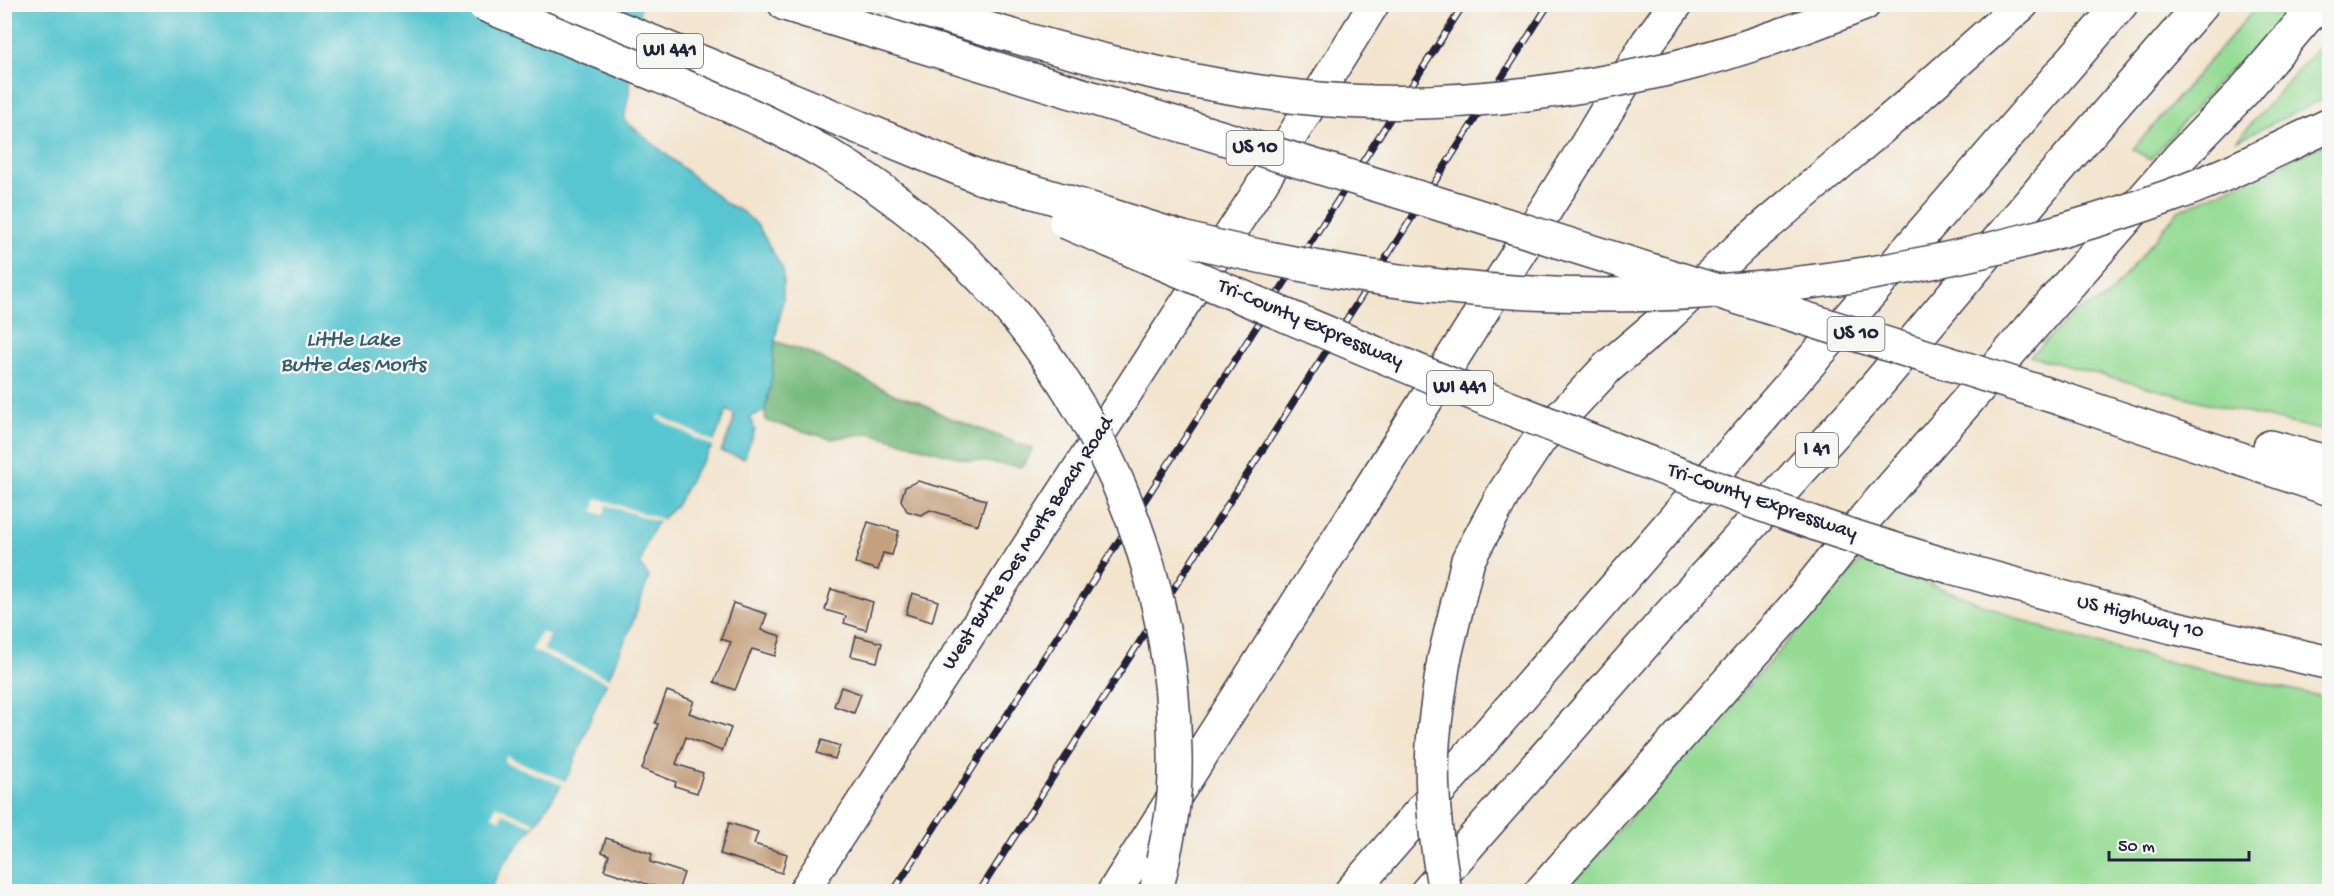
<svg xmlns="http://www.w3.org/2000/svg" width="2334" height="896" viewBox="0 0 2334 896" font-family="'Gochi Hand',sans-serif">
<rect width="100%" height="100%" fill="#f6f6f2"/>
<filter id="ink" filterUnits="userSpaceOnUse"><feTurbulence type="fractalNoise" baseFrequency=".0167" numOctaves="2"/><feDisplacementMap in="SourceGraphic" scale="12" xChannelSelector="R" yChannelSelector="G"/><feConvolveMatrix kernelMatrix="1 2 1 2 8 2 1 2 1" color-interpolation-filters="sRGB"/></filter>
<filter id="wash" filterUnits="userSpaceOnUse"><feTurbulence type="fractalNoise" baseFrequency=".008" numOctaves="4" result="noise"/><feDisplacementMap in="SourceGraphic" scale="24" xChannelSelector="R" yChannelSelector="G"/><feGaussianBlur stdDeviation="1.35" result="paint"/><feColorMatrix in="noise" values="0 0 0 0 0 0 0 0 0 0 0 0 0 0 0 0 0 1.4 0 .05"/><feComposite in="paint" operator="in"/></filter>
<g filter="url(#wash)">
<rect width="100%" height="100%" fill="#f3e4ce"/>
<g fill="#95db94" stroke="#5c7e68" stroke-width="1.5">
<polygon points="2258,5 2297,5 2217,83 2150,160 2133,149"/>
<polygon points="2329,35 2329,96 2236,141"/>
<polygon points="2329,142 2329,432 2230,409 2030,356 2075,312 2106,299 2178,211"/>
<polygon points="1860,561 1946,590 2051,631 2177,664 2329,698 2329,891 1563,892"/>
</g>
<polygon fill="#78bb7e" stroke="#4d6e5c" stroke-width="1.5" points="774,341 808,352 896,395 919,402 945,416 1033,449 1022,467 964,459 869,433 831,439 766,421 765,411 772,377"/>
<polygon fill="#59c6d0" stroke="#3e7486" stroke-width="1.5" points="5,5 641,5 629,60 629,92 624,120 727,204 743,212 758,226 783,270 783,299 774,346 772,377 765,411 750,417 755,430 744,458 721,452 733,423 734,414 727,410 710,450 694,473 676,506 655,525 646,544 640,565 649,577 632,624 592,715 570,772 538,820 503,864 489,891 5,892"/>
<g fill="#f3e4ce">
<polygon points="659,415 716,443 714,447 658,419"/>
<polygon points="597,498 664,520 663,522 662,523 607,505 603,515 593,511"/>
<polygon points="540,632 549,635 543,650 611,679 609,683 532,650"/>
<polygon points="507,755 513,759 567,782 565,786 504,762"/>
<polygon points="495,805 535,823 533,826 503,813 500,820 492,816"/>
</g>
<g id="blocks">
<g fill="#c4a07e">
<polygon points="918,481 986,500 978,525 930,510 921,515 907,511 901,500 905,487"/>
<polygon points="868,522 899,531 892,555 883,553 878,570 855,563"/>
<polygon points="831,589 873,602 866,630 844,623 846,616 825,610"/>
<polygon points="912,593 938,601 932,622 906,614"/>
<polygon points="733,603 767,614 761,630 781,636 775,656 752,649 735,690 714,682 731,642 721,639"/>
<polygon points="856,636 882,643 877,662 851,656"/>
<polygon points="841,687 861,694 854,713 834,706"/>
<polygon points="667,691 694,701 689,713 731,728 722,751 686,737 676,764 703,773 697,793 675,786 676,782 642,769 658,724 655,723"/>
<polygon points="822,740 840,746 835,759 817,753"/>
<polygon points="729,823 758,832 754,844 787,854 782,873 720,854"/>
<polygon points="606,838 652,854 650,862 684,873 678,891 669,891 604,870 609,855 602,852"/>
</g>
</g>
</g>
<g filter="url(#ink)">
<use href="#blocks" fill-opacity="0" stroke="#413f51" stroke-width="1.5"/>
<g fill="none" stroke-linecap="round" stroke-linejoin="round">
<g stroke="#413f51" stroke-width="33">
<polyline id="secondary" points="803,892 1254,197 1374,4"/>
</g>
<g stroke="#413f51" stroke-width="36">
<g id="highway">
<polyline points="560,4 982,178"/>
<polyline points="785,4 856,26"/>
<path d="M1672 68C1737 52 1801 29 1864 4"/>
<polyline points="2059,398 2330,489"/>
<polyline points="2270,447 2330,463"/>
<polyline points="1951,567 2172,627 2330,663"/>
<polyline points="1444,660 1468,560 1504,493 1540,439 1608,367 1661,322 1743,245 1908,105 2022,4"/>
<polyline points="1114,892 1362,502 1587,144 1648,42 1676,4"/>
<polyline points="1156,892 1163,860"/>
<polyline points="1351,892 2121,4"/>
<polyline points="1427,892 1666,619 1872,391 2044,186 2202,4"/>
<polyline points="1541,892 1799,602 1867,516 2179,158 2243,92 2305,19 2321,4"/>
</g>
</g>
<use href="#secondary" stroke="#fff" stroke-width="30"/>
<use href="#highway" stroke="#fff" stroke-width="33"/>
<g stroke="#22223b" stroke-width="7">
<g id="rail">
<polyline points="893,892 1464,4"/>
<polyline points="979,892 1549,4"/>
</g>
</g>
<use href="#rail" stroke="#f6f6f2" stroke-width="4.5" stroke-dasharray="14" stroke-linecap="butt"/>
<g stroke="#413f51" stroke-width="36" stroke-linecap="butt">
<g id="highway-bridge">
<path d="M483 4C539 27 596 50 652 73 712 98 772 122 828 155 1024 270 1159 482 1173 709 1175 743 1177 779 1172 812 1170 828 1166 844 1163 860"/>
<path d="M902 4C1033 42 1163 82 1299 97 1421 111 1552 96 1672 68"/>
<polyline points="856,26 1433,202 2059,398"/>
<path d="M982 178C1050 194 1116 218 1183 238 1238 253 1296 264 1353 274 1626 320 1911 288 2170 196 2225 177 2277 149 2330 125"/>
<path d="M1066 222C1315 328 1563 436 1819 525 1863 540 1907 553 1951 567"/>
<path d="M1444 660C1440 688 1435 716 1433 744 1430 793 1436 843 1445 892"/>
</g>
</g>
<use href="#highway-bridge" stroke="#fff" stroke-width="33"/>
</g>
</g>
<g text-anchor="middle" dominant-baseline="central" stroke-width="5" stroke-linejoin="round" paint-order="stroke">
<g fill="#f6f6f2" stroke="#626272" stroke-width="1.5">
<rect x="637" y="34" width="66" height="34" rx="4.5"/>
<rect x="1226.5" y="131" width="57" height="34" rx="4.5"/>
<rect x="1827.5" y="317" width="57" height="34" rx="4.5"/>
<rect x="1427" y="371" width="66" height="34" rx="4.5"/>
<rect x="1796" y="433" width="42" height="34" rx="4.5"/>
</g>
<g font-size="20" font-weight="bold" fill="#22223b">
<text x="670" y="51">WI 441</text>
<text x="1255" y="148">US 10</text>
<text x="1856" y="334">US 10</text>
<text x="1460" y="388">WI 441</text>
<text x="1817" y="450">I 41</text>
</g>
<g font-size="21" fill="#22223b" stroke="#f6f6f2">
<text transform="translate(1310 325) rotate(23)">Tri-County Expressway</text>
<text transform="translate(1762 503) rotate(19)">Tri-County Expressway</text>
<text transform="translate(1029 544) rotate(-57)">West Butte Des Morts Beach Road</text>
<text transform="translate(2140 618) rotate(14)">US Highway 10</text>
</g>
<g font-size="22" font-style="italic" fill="#355b6f" stroke="#f6f6f2">
<text x="353" y="341">Little Lake<tspan x="353" dy="25">Butte des Morts</tspan></text>
</g>
</g>
<rect width="2334" height="896" fill="none" stroke="#f6f6f2" stroke-width="24"/>
<path d="M2109 851v9h140v-9" fill="none" stroke="#22223b" stroke-width="3"/>
<text x="2118" y="851" font-size="18" fill="#22223b" stroke="#f6f6f2" stroke-width="4.5" paint-order="stroke">50 m</text>
</svg>
